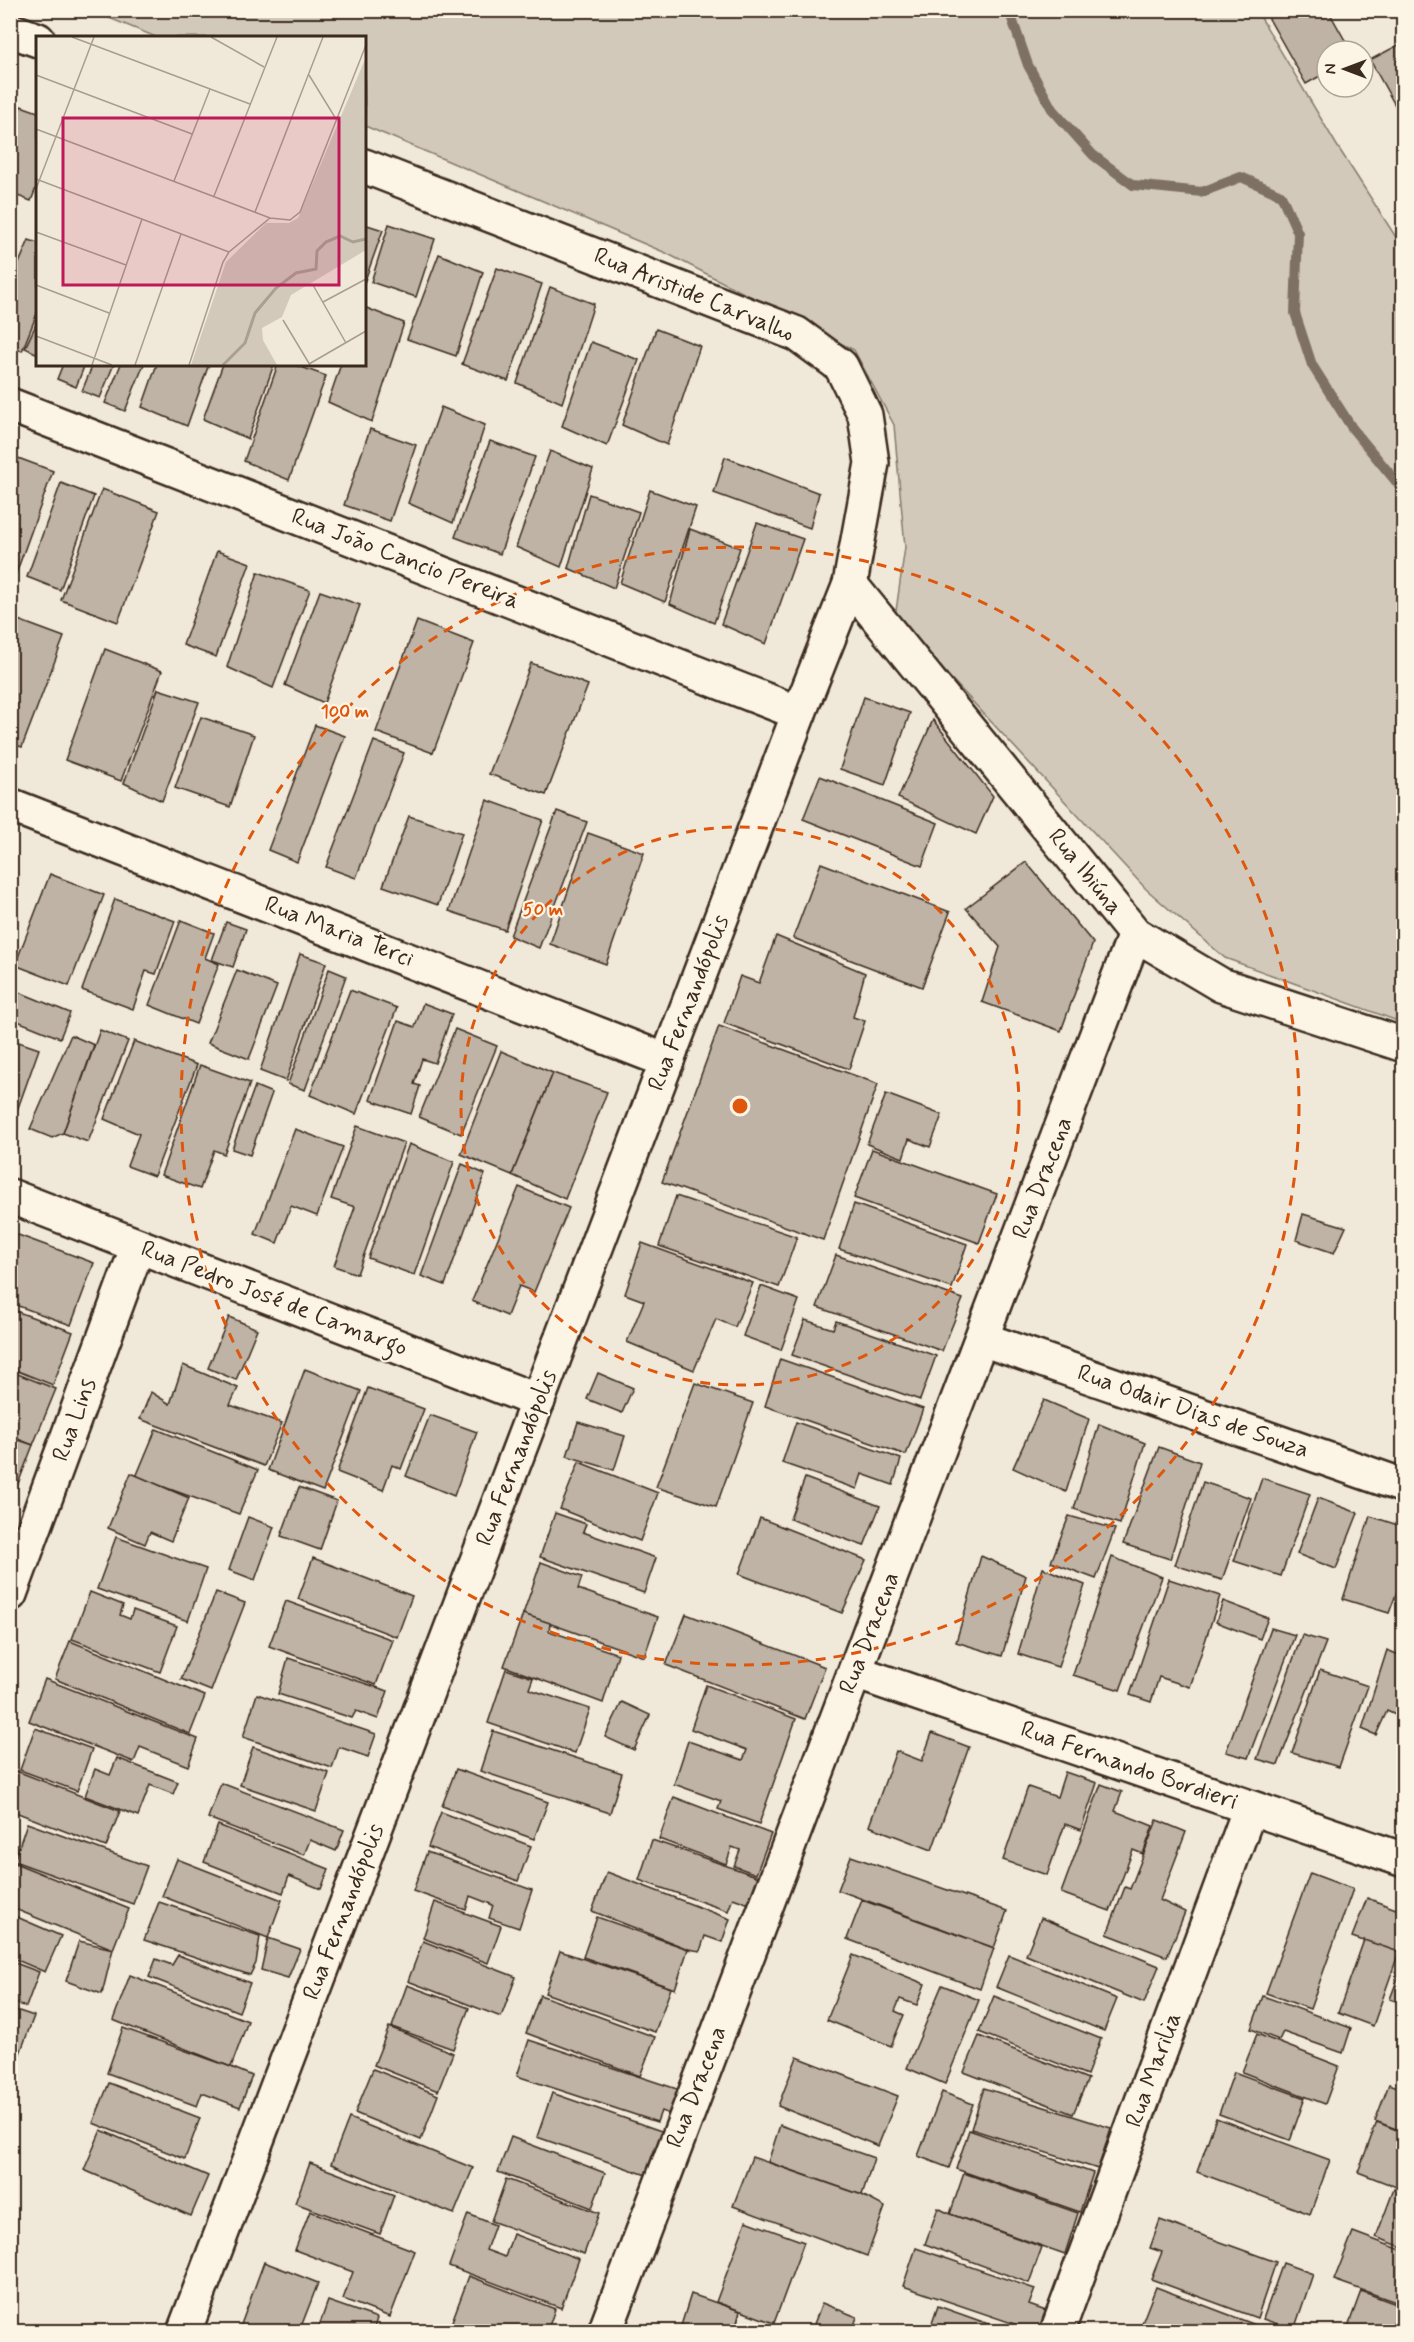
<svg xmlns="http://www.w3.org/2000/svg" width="1414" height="2342" viewBox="0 0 1414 2342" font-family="Mynerve,sans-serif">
<rect width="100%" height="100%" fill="#f0e9d9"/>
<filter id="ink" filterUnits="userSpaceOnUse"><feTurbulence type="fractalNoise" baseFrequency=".0167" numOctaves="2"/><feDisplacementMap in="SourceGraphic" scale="12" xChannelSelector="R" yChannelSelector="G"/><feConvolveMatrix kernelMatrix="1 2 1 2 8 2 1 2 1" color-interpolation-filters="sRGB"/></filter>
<g filter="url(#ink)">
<polygon fill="#d2c9ba" stroke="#867a6c" stroke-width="1.5" points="92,11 1257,11 1336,144 1403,248 1403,1023 1225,958 1146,889 895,618 905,547 894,425 854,350 666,253 365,126 364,38 156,37"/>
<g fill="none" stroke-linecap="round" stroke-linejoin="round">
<polyline stroke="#7e7163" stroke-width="10" points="1009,10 1028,65 1052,109 1093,155 1133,185 1202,192 1241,177 1281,195 1298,233 1295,313 1312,365 1352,428 1404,491"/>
</g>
<g fill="#beb3a4" stroke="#3b2a1e" stroke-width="1.5">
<polygon points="1264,10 1328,10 1351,51 1327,51 1327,72 1306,84"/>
<polygon points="1404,42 1404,102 1396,107 1370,60"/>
<polygon points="21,106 38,112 38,183 31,201 10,193 10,134"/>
<polygon points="364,224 383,230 364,283"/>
<polygon points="389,224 435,239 416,297 371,282"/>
<polygon points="29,240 38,243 38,311 22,351 10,346 10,284"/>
<polygon points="439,254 483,272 456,356 407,339"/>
<polygon points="497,268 542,284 508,381 462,364"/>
<polygon points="550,287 594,304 562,403 517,383"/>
<polygon points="364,307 404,323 372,422 328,402 341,364 364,364"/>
<polygon points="38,320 38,354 25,348"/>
<polygon points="656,329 700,346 667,445 622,425"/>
<polygon points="591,342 639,360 607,446 562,426"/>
<polygon points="63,364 85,364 76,387 57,379"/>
<polygon points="93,364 114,364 100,398 82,391"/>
<polygon points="121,364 144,364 125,411 105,403"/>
<polygon points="157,364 209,364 187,426 142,407"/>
<polygon points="223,364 274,364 248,439 203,419"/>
<polygon points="278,364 293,364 326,376 289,480 244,461"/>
<polygon points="441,407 485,425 453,523 408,503"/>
<polygon points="370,429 416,445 390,521 344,505"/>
<polygon points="490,441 535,457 500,554 455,537"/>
<polygon points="550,451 593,469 561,567 516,547"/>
<polygon points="10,455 53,471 13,582 10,581"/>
<polygon points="725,457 819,493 810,528 714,493"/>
<polygon points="61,483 94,496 60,590 27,577"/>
<polygon points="102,489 159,511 118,622 61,600"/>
<polygon points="650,490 696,507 665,602 620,583"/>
<polygon points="589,494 639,512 614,588 568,568"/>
<polygon points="757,523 803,539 766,644 721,624"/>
<polygon points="690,529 740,548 714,623 670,604"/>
<polygon points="217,551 250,563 216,657 183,645"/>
<polygon points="258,572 310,590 273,688 227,667"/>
<polygon points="320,591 360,605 324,703 285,685"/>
<polygon points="10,617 64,637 22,747 10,743"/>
<polygon points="417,621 474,643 433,753 376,732"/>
<polygon points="105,649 162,671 121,781 65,760"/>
<polygon points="531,663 588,685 546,795 489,774"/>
<polygon points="158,689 199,702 162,801 124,783"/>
<polygon points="864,697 910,713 885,785 840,769"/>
<polygon points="201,717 254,735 230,807 175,788"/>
<polygon points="933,720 993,796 976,834 898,798"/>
<polygon points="315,725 345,736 297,862 268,850"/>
<polygon points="374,741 404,753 356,878 326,867"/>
<polygon points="820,776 938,823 922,866 803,819"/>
<polygon points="487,800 543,820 505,930 449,911"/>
<polygon points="557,811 587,822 539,948 510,936"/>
<polygon points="409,816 462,833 438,905 383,886"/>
<polygon points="588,833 644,853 606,964 550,944"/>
<polygon points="1026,862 1093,943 1061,1031 982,1002 1000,947 966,908"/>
<polygon points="821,863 950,912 922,987 793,938"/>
<polygon points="50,874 104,895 69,986 15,965"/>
<polygon points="115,899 175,921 156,974 146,971 133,1009 82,990"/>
<polygon points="181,920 214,933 205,958 219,964 196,1024 149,1005"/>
<polygon points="226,922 246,929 233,967 212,960"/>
<polygon points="776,936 865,973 853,1017 865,1021 849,1069 724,1023 740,976 759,983"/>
<polygon points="300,954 326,963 286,1081 260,1071"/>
<polygon points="329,969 346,976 305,1090 288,1084"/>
<polygon points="237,970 277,986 249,1059 208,1043"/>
<polygon points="14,990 70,1013 60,1038 10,1018 10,999"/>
<polygon points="350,990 397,1008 356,1114 310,1095"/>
<polygon points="423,1003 452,1014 435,1063 422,1059 414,1084 420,1086 411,1114 370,1100 398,1021 415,1027"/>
<polygon points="719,1026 878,1084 823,1240 662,1182"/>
<polygon points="455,1029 497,1046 461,1134 419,1117"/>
<polygon points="100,1030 128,1041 88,1142 63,1133"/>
<polygon points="71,1035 94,1045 63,1133 52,1138 30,1129"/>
<polygon points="10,1039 39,1049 14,1119 10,1118"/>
<polygon points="134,1041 197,1065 154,1176 127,1166 139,1134 104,1119"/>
<polygon points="501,1051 553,1073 512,1175 461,1154"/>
<polygon points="200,1065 250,1083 224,1154 214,1150 200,1189 161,1175"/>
<polygon points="553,1073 607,1092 565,1199 512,1175"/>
<polygon points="255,1086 272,1093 250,1155 232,1149"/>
<polygon points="886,1094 942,1115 930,1147 909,1139 903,1158 867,1144"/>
<polygon points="357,1126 404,1143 357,1274 334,1266 355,1207 331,1199"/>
<polygon points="295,1129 343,1147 317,1216 291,1206 277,1243 255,1234"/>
<polygon points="409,1144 454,1162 414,1275 368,1258"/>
<polygon points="872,1149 997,1194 979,1243 854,1198"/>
<polygon points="462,1164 485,1174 445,1285 421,1276"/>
<polygon points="519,1187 569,1208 534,1292 519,1286 507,1316 472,1301"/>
<polygon points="676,1196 797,1237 779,1287 659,1246"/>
<polygon points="854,1204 967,1244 952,1288 839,1249"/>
<polygon points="1303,1214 1346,1227 1334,1253 1296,1240"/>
<polygon points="10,1232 94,1263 71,1325 10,1303"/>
<polygon points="642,1243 753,1283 735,1327 716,1319 694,1370 627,1342 644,1301 625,1294"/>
<polygon points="836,1255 963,1299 942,1351 817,1307"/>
<polygon points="761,1286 799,1300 781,1350 743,1336"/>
<polygon points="10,1309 73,1332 53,1385 10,1368"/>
<polygon points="229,1317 257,1329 236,1380 208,1368"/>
<polygon points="805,1320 833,1329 836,1321 936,1356 920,1400 792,1355"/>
<polygon points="780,1359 923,1409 906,1455 765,1406"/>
<polygon points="183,1365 238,1388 230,1405 282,1423 264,1466 140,1419 151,1392 170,1404"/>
<polygon points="305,1369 361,1391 323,1491 268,1470"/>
<polygon points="10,1371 56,1389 33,1445 10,1436"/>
<polygon points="598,1373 633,1388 622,1413 587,1399"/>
<polygon points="695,1383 753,1403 716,1507 656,1487"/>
<polygon points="368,1388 424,1409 401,1469 392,1465 383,1490 337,1472"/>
<polygon points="1044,1400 1089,1419 1066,1492 1013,1468"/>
<polygon points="430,1415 477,1432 454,1496 406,1476"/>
<polygon points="578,1422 625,1436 614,1470 567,1456"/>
<polygon points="796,1422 901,1459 893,1485 862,1474 857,1489 782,1463"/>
<polygon points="1099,1424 1145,1443 1120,1524 1074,1509"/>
<polygon points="156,1429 258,1470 239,1514 136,1477"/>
<polygon points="10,1437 33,1445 11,1502 10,1502"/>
<polygon points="1159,1447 1200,1462 1170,1559 1123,1544"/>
<polygon points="579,1462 658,1493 640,1541 560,1509"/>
<polygon points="131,1473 189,1498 171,1541 150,1532 145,1544 108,1528"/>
<polygon points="805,1478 880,1506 864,1546 790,1519"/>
<polygon points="1262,1478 1310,1494 1281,1576 1234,1561"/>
<polygon points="1203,1482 1251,1498 1222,1580 1175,1565"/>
<polygon points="299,1487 337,1501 320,1550 281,1536"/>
<polygon points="1318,1498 1358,1513 1336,1569 1297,1554"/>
<polygon points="555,1513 586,1524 583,1532 656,1558 644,1593 540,1557"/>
<polygon points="1069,1516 1115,1529 1096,1579 1051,1562"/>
<polygon points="1370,1516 1404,1527 1404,1573 1389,1613 1343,1599"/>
<polygon points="248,1517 274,1527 255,1580 229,1570"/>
<polygon points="760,1518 866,1560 842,1613 739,1574"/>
<polygon points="116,1537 206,1569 188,1621 97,1589"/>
<polygon points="981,1556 1026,1576 1002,1656 956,1642"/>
<polygon points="1112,1557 1162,1577 1120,1690 1073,1675"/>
<polygon points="313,1558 412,1596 397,1637 298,1599"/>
<polygon points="541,1562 582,1577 578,1589 658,1617 644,1657 523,1614"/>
<polygon points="1043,1568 1085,1585 1058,1667 1018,1654"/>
<polygon points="1169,1579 1220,1596 1190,1687 1159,1677 1151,1702 1130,1695"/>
<polygon points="90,1592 123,1605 120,1615 130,1619 133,1610 177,1626 160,1672 72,1639"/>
<polygon points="216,1592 245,1603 211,1691 181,1679"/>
<polygon points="286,1601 393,1640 376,1685 269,1646"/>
<polygon points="1223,1601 1268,1618 1260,1639 1216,1622"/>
<polygon points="523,1614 550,1623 549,1631 618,1654 603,1703 504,1666"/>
<polygon points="686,1614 825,1667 805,1719 666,1665"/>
<polygon points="1271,1628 1295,1635 1248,1758 1226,1752"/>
<polygon points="1302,1635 1326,1642 1278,1765 1257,1759"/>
<polygon points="70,1641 205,1696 190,1734 55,1679"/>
<polygon points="1387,1650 1404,1657 1404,1719 1387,1711 1376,1735 1362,1729"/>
<polygon points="288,1658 388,1691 378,1719 356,1711 352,1718 278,1694"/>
<polygon points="506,1669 533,1678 529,1689 590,1709 575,1753 488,1723"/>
<polygon points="1320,1670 1368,1686 1339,1767 1292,1753"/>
<polygon points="45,1679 198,1739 188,1766 140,1747 134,1762 29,1721"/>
<polygon points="706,1685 796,1719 759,1824 718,1809 721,1801 674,1784 688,1741 743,1760 747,1750 691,1729"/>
<polygon points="257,1694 376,1734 368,1757 339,1747 332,1768 243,1737"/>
<polygon points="622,1702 650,1715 634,1750 605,1737"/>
<polygon points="35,1728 92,1749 77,1791 20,1770"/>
<polygon points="493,1731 622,1773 610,1813 480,1771"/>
<polygon points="932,1733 969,1747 932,1850 869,1826 896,1751 922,1761"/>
<polygon points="253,1747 329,1773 316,1811 240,1785"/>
<polygon points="117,1758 178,1782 173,1794 150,1785 138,1816 85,1796 95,1769 110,1775"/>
<polygon points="456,1769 548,1802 534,1839 442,1806"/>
<polygon points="14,1770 120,1811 106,1847 10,1810 10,1781"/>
<polygon points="1404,1771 1404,1790 1397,1788"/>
<polygon points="1065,1772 1097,1783 1081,1830 1065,1824 1047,1875 1003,1860 1028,1787 1057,1797"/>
<polygon points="221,1783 344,1830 336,1851 310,1840 304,1855 208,1818"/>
<polygon points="1101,1784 1122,1792 1115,1811 1153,1826 1143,1854 1133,1850 1110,1911 1061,1893"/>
<polygon points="674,1797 771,1834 756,1874 734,1866 740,1850 732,1847 726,1864 659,1839"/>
<polygon points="441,1812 531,1846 518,1881 428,1847"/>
<polygon points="1157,1820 1186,1832 1160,1900 1185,1912 1167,1957 1107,1934 1125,1887 1130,1889"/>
<polygon points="27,1823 147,1866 133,1904 14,1861"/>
<polygon points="218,1825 329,1869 321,1889 289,1876 283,1893 204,1862"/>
<polygon points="652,1840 765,1879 755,1906 733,1898 728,1911 639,1880"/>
<polygon points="427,1852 532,1890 519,1928 489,1918 493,1905 470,1896 466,1910 413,1891"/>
<polygon points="851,1856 1007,1911 994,1948 838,1890"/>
<polygon points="177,1859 282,1900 268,1938 162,1896"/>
<polygon points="10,1861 129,1909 113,1949 10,1907"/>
<polygon points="607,1872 730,1919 722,1942 705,1936 700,1951 688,1949 592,1911"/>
<polygon points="1310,1873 1353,1889 1310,2009 1266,1993"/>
<polygon points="1367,1898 1404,1912 1404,1955 1352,1937"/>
<polygon points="862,1900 994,1948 980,1989 847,1939"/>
<polygon points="159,1902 260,1936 256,1963 250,1975 144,1940"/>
<polygon points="435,1902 501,1926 488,1963 423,1938"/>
<polygon points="10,1914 61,1936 45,1972 10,1957"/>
<polygon points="597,1917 688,1949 675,1989 583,1957"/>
<polygon points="1041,1918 1159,1966 1144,2003 1026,1955"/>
<polygon points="268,1938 300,1949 288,1978 261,1970"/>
<polygon points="1364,1940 1399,1952 1373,2026 1338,2013"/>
<polygon points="79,1941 113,1949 102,1994 66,1981"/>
<polygon points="423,1941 516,1977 501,2017 408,1981"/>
<polygon points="560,1951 671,1988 655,2032 545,1993"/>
<polygon points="178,1955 250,1983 239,2012 149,1977 156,1959 172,1965"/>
<polygon points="853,1955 925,1984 917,2005 900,1999 895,2011 904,2015 891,2046 827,2020"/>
<polygon points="1009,1955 1117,1999 1104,2031 996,1987"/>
<polygon points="10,1961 39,1972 26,2007 10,2001"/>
<polygon points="1404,1962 1404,2004 1390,1999"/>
<polygon points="130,1975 248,2021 231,2067 113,2020"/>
<polygon points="407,1985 469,2008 453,2049 392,2027"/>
<polygon points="942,1985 979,2000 945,2084 907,2068"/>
<polygon points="540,1995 655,2037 640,2076 526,2033"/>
<polygon points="994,1996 1101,2039 1087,2075 979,2032"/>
<polygon points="1263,1996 1351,2028 1343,2053 1283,2032 1279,2040 1251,2029"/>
<polygon points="10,2008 34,2016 19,2056 10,2053"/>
<polygon points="389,2027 453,2053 438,2091 374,2065"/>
<polygon points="123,2028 231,2067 252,2076 240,2107 202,2093 197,2106 107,2073"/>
<polygon points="1257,2034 1339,2066 1325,2104 1242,2072"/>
<polygon points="979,2036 1088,2079 1073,2114 964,2072"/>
<polygon points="529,2040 683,2091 675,2116 661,2111 657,2122 517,2076"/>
<polygon points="797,2057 898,2096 878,2146 778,2106"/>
<polygon points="373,2069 438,2095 421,2140 355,2113"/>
<polygon points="1234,2072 1305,2098 1290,2140 1219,2114"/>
<polygon points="109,2083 200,2118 185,2159 93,2123"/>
<polygon points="1389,2084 1404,2089 1404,2132 1375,2121"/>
<polygon points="984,2088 1111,2128 1098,2169 971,2129"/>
<polygon points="942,2092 973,2104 949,2168 918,2156"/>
<polygon points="552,2093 664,2132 649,2176 537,2137"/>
<polygon points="349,2118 473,2168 454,2214 331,2164"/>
<polygon points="1216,2118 1330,2160 1310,2214 1197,2172"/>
<polygon points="1377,2122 1404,2133 1404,2190 1358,2172"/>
<polygon points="780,2125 874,2158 862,2195 768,2162"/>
<polygon points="101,2130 208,2176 191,2216 84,2170"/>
<polygon points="969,2130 1093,2173 1080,2212 956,2169"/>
<polygon points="511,2137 605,2173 592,2208 498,2172"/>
<polygon points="752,2157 862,2195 885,2207 867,2256 733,2206"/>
<polygon points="310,2163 394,2195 380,2234 295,2203"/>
<polygon points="964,2173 1078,2213 1065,2254 950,2214"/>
<polygon points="506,2179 599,2213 584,2254 491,2221"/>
<polygon points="1394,2189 1404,2193 1404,2248 1376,2237"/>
<polygon points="938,2208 950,2214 1042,2247 1029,2283 925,2244"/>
<polygon points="310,2211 415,2251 390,2317 343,2299 353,2272 295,2250"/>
<polygon points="468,2214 495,2225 486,2250 505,2257 513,2234 579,2259 561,2308 449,2266"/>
<polygon points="1160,2220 1276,2262 1257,2318 1151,2279 1162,2252 1150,2248"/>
<polygon points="746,2221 804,2242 774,2323 716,2302"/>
<polygon points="1353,2232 1404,2251 1404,2305 1334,2280"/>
<polygon points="916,2248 1035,2289 1029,2305 1046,2311 1038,2332 903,2286"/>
<polygon points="264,2262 318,2283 299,2332 244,2332 239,2330"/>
<polygon points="1283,2263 1313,2274 1294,2330 1263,2319"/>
<polygon points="469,2276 555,2309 547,2332 448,2332"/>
<polygon points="1156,2287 1261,2327 1259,2332 1149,2332 1140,2328"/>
<polygon points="1361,2291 1404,2307 1404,2332 1346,2332"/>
<polygon points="691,2294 740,2311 737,2323 760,2332 679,2332"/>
<polygon points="328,2301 377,2318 373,2332 317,2332"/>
<polygon points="822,2303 857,2317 852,2332 811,2332"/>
<polygon points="938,2306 1000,2328 999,2332 929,2332"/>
</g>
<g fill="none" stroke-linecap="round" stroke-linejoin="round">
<g stroke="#3b2a1e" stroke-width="38">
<g id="minor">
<polyline points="10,30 38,40"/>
<polyline points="10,405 799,713"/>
<polyline points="850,584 1135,934 1221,985 1404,1045"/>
<polyline points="10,805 667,1061"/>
<polyline points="10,1196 538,1401"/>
<polyline points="982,1339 1404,1486"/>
<polyline points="10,1594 138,1246"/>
<polyline points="855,1672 1404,1860"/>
<polyline points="184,2332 799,713 850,584 872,463 865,415 841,366 797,334 364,166"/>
<path d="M605 2332C780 1865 958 1400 1135 934"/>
<polyline points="1057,2332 1250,1808"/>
</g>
</g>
<use href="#minor" stroke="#fcf5e5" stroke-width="33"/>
</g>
</g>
<g fill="none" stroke="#df570d" stroke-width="3" stroke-dasharray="10 8">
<circle cx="740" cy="1106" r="279"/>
<circle cx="740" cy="1106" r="559"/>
</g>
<g text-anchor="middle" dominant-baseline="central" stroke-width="4.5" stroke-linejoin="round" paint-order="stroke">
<g font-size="24" fill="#3b2a1e" stroke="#fcf5e5">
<text transform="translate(694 295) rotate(22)">Rua Aristide Carvalho</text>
<text transform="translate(405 559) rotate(21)">Rua João Cancio Pereira</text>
<text transform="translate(1085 872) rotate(51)">Rua Ibiúna</text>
<text transform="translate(339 932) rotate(21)">Rua Maria Terci</text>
<text transform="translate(689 1003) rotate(-69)">Rua Fernandópolis</text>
<text transform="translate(1043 1178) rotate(-69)">Rua Dracena</text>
<text transform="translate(274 1299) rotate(21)">Rua Pedro José de Camargo</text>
<text transform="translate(1193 1412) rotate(19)">Rua Odair Dias de Souza</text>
<text transform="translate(75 1420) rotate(-70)">Rua Lins</text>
<text transform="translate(517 1458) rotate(-69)">Rua Fernandópolis</text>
<text transform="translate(870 1633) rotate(-69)">Rua Dracena</text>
<text transform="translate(1129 1766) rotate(19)">Rua Fernando Bordieri</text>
<text transform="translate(344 1912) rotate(-69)">Rua Fernandópolis</text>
<text transform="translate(1154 2070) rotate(-70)">Rua Marilia</text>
<text transform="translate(697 2087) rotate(-69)">Rua Dracena</text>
</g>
</g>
<g transform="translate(36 36)">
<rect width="330" height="330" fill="#f0e9d9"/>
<path d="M330 21V214L255 259 246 281 226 292 227 304 241 329H155L190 226 230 187H253L262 182Z" fill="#d2c9ba"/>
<path fill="none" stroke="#aaa091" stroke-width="3" d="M187 329 209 307 219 277 240 252 260 237 280 233 281 215 290 206 304 200 317 206 330 203"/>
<path fill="none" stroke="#a89d8e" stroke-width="1.5" d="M36 1 214 68M175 1 228 31M0 39 156 98M273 39 300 83M0 93 234 182 254 184 264 176 330 9M0 143 193 216M138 145 174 53M0 153 58 1M178 160 241 1M219 176 287 1M0 196 90 229M0 249 73 277M277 249 310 307M287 266 330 243M247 284 274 329M0 300 76 329M273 328 330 295M56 329 106 183M99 329 145 198M153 329 187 226 193 216 234 182"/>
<path fill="#c2185b" fill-opacity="0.15" stroke="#c2185b" stroke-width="3" d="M27 82H303V249H27Z"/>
<rect width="330" height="330" fill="none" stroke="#3b2a1e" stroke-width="3"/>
</g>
<circle cx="740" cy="1106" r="9" fill="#df570d" stroke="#fcf5e5" stroke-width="3"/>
<g font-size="18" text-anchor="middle" font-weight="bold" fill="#df570d" stroke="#fcf5e5" stroke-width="4.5" stroke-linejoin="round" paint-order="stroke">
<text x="345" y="717">100 m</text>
<text x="543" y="915">50 m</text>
</g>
<rect width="1414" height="2342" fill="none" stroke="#fcf5e5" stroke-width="36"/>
<rect x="18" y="18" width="1378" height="2306" fill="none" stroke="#3b2a1e" stroke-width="2" filter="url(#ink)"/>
<g transform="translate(1345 69) rotate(270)"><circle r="28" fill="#fcf5e5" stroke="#afa495" stroke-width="1.5"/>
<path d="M0-4.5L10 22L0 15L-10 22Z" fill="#3b2a1e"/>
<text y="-9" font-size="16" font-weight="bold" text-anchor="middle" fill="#3b2a1e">N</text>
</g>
</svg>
